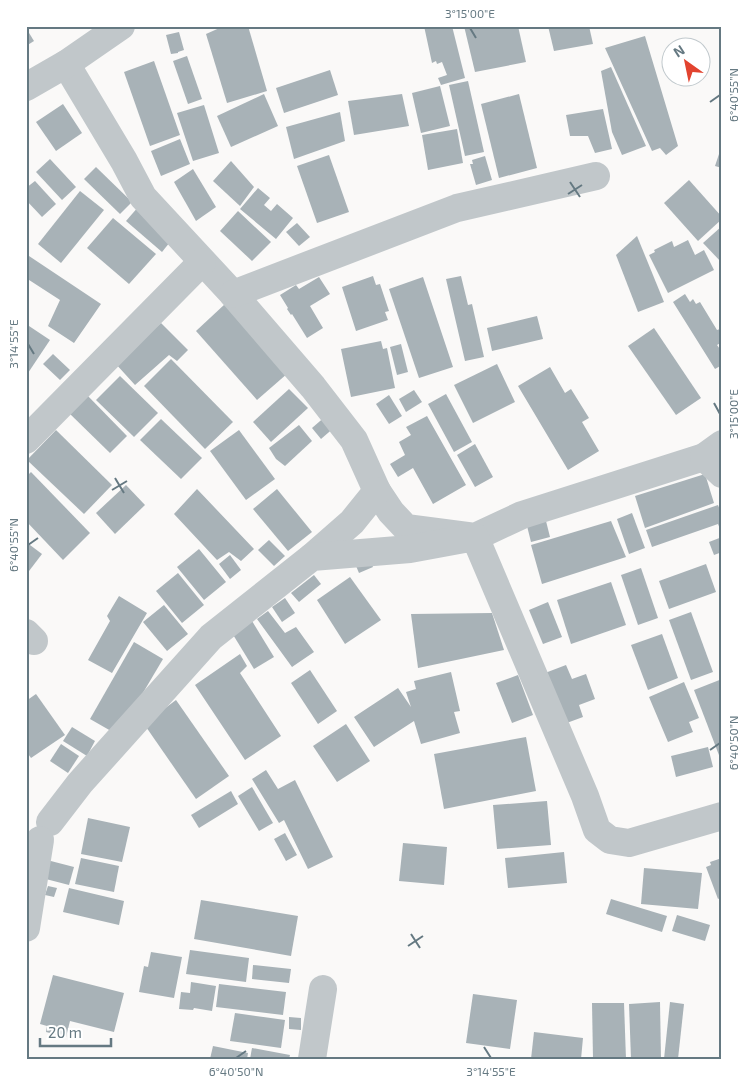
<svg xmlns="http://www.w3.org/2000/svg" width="748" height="1085" viewBox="0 0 748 1085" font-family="'Exo 2',sans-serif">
<rect width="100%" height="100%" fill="#faf9f8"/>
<g fill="#a8b2b7">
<polygon points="224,26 248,26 267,91 227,103 206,34"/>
<polygon points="424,26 452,26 465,78 441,85 438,78 447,75 442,62 437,64 436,61 432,63"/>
<polygon points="464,26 518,26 526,62 475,72"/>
<polygon points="548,26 589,26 593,44 554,51"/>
<polygon points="26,28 34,41 26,46"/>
<polygon points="179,32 184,50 178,52 178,53 171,54 166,35"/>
<polygon points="645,36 678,146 666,155 660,148 652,151 605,48"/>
<polygon points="187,56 202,99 188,104 173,61"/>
<polygon points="154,61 180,135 150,146 124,72"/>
<polygon points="611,67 646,146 622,155 612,132 601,71"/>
<polygon points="330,70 338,95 284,113 276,88"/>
<polygon points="468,81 484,152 465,156 449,85"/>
<polygon points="440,86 450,126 421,133 412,93"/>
<polygon points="264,94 278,126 231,147 217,116"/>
<polygon points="402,94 409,126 354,135 348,101"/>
<polygon points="519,94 537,168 499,178 481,104"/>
<polygon points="63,104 82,133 56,151 36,122"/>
<polygon points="204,105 219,153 193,161 177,113"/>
<polygon points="603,109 612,149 595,153 588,136 570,136 566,115"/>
<polygon points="340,112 345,141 294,159 286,127"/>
<polygon points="457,129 463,163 428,170 422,135"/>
<polygon points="180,139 190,164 161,176 151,151"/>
<polygon points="719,154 722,155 722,168 715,166"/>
<polygon points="329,155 349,212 317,223 297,166"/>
<polygon points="485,156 492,180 476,185 470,164 473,164 472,160"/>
<polygon points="50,159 76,187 62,200 36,172"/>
<polygon points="231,161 254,187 240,206 213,181"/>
<polygon points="96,167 132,202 120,214 84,179"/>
<polygon points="193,169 216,207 196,221 174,182"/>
<polygon points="689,180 722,217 722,219 698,241 664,203"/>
<polygon points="35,181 56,204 42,217 26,200 26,188"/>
<polygon points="258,188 270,198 264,205 271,211 277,204 293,218 276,239 240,209"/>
<polygon points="80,191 104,210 61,263 38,244"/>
<polygon points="139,206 174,237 162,252 126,221"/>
<polygon points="238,211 271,242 252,261 220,231"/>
<polygon points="113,218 156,254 129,284 87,248"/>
<polygon points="297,223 310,237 299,246 286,232"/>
<polygon points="722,226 722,263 703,243"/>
<polygon points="637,236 664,302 638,312 616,255"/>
<polygon points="688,240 695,255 704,250 714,270 668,293 649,255 655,252 654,250 672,241 674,247"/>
<polygon points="26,254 101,304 74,343 48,326 60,300 26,278"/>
<polygon points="373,276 376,285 380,284 389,311 385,312 388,320 356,331 342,287"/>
<polygon points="461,276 468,305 472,304 484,357 465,361 446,279"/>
<polygon points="319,277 330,294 310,306 323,328 307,338 292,314 291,315 287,309 288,308 280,295 296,285 299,289"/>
<polygon points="423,277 453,367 419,378 389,289"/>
<polygon points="685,294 690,302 693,299 696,304 700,302 717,330 720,329 722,333 722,342 717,345 722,352 722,365 715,369 673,302"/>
<polygon points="225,304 288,373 257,400 196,331"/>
<polygon points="537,316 543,339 492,351 487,328"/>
<polygon points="161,323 188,350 177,361 169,355 135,385 115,363"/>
<polygon points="26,324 50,340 28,373 26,372"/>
<polygon points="654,328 701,398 676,415 628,346"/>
<polygon points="381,341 383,349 387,348 395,388 351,397 341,349"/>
<polygon points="401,344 408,372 397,375 390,347"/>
<polygon points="53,354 70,370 60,380 43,364"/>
<polygon points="171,359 233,422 205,449 144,386"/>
<polygon points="497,364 515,402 473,423 454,385"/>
<polygon points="550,367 565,393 571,389 589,418 582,422 599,451 568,470 518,386"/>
<polygon points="120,376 158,413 134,437 96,400"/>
<polygon points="289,389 308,408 271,442 253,422"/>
<polygon points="414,390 422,402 406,412 399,399"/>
<polygon points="86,394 127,436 110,453 68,412"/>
<polygon points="446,394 472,442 454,452 428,404"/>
<polygon points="389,395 402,416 389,424 376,404"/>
<polygon points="327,415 336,426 321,439 312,428"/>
<polygon points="427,416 466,485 433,504 413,468 398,477 390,464 405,455 399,442 411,435 406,427"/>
<polygon points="161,419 202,458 181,479 140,440"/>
<polygon points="299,425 312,441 285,466 276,459 269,448"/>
<polygon points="56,430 112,485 84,514 27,460"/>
<polygon points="239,430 275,479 246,500 210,451"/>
<polygon points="475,444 493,477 475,487 457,455"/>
<polygon points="31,472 90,533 63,560 26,521 26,477"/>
<polygon points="705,474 714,503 645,528 635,496"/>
<polygon points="126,485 145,505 115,534 96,513"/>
<polygon points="197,489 254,549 241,561 229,552 217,560 174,514"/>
<polygon points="277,489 312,532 288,551 253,509"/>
<polygon points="718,505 722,515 722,534 718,524 652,547 646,530"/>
<polygon points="632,513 645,548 629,554 617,519"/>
<polygon points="546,521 550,537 531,542 527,526"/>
<polygon points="611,521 626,557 542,584 531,545"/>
<polygon points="722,537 722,552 714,555 709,542"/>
<polygon points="269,540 285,556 274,566 258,550"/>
<polygon points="26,542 42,554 26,575"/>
<polygon points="199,549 226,582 204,600 177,567"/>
<polygon points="367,553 373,567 359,573 353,559"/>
<polygon points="230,555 241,570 230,579 219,564"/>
<polygon points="706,564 716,592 669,609 659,581"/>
<polygon points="641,568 658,618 638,625 621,575"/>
<polygon points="178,573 204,605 182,623 156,591"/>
<polygon points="314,575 321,584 299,602 291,593"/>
<polygon points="350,577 381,620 345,644 317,600"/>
<polygon points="611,582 626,625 571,644 557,600"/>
<polygon points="119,596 147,613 112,673 88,660 110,621 107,616"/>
<polygon points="285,598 295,613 282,622 272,607"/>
<polygon points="548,602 562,637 543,644 529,610"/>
<polygon points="164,605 188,634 167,651 143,622"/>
<polygon points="268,611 285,633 296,627 314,652 292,667 257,619"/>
<polygon points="691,612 713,672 691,680 669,620"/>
<polygon points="492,613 504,650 418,668 411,614"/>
<polygon points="252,621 274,657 254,669 232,633"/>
<polygon points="662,634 678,678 648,690 631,645"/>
<polygon points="134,642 163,659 118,735 90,719"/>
<polygon points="240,654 247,666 240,673 281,736 245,760 195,685"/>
<polygon points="566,665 572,679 586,674 595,699 579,705 583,717 564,724 545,673"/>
<polygon points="310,670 337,711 318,724 291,683"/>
<polygon points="451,672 460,711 454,712 460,733 421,744 414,721 374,747 354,717 398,688 411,707 406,692 416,689 414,681"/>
<polygon points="518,675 533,715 512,723 496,683"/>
<polygon points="722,679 722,763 694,690"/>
<polygon points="684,682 699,718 689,722 693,732 668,742 649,697"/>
<polygon points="36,694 65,735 31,758 26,751 26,701"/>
<polygon points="176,700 229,776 196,799 144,724"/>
<polygon points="346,724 370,761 337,782 313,746"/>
<polygon points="72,727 95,741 87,756 63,741"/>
<polygon points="526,737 536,791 444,809 434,754"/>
<polygon points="61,744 79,756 68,773 50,761"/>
<polygon points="708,747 713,767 676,777 671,756"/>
<polygon points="266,770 278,789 295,780 333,857 308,869 284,820 279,823 252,779"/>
<polygon points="252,787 273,823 259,831 238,796"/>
<polygon points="231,791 238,804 199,828 191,815"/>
<polygon points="547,801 551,845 497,849 493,805"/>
<polygon points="88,818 130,827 122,862 81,854"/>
<polygon points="285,833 297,855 286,861 274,839"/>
<polygon points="403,843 447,847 444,885 399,881"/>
<polygon points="564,852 567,883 508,888 505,858"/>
<polygon points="81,858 119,866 114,892 75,884"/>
<polygon points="722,858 722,897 718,899 706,867 711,865 710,862"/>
<polygon points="47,860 74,867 69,885 42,878"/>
<polygon points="644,868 702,873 698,909 641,904"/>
<polygon points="48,886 57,888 54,897 45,895"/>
<polygon points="69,888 124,901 119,925 63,912"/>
<polygon points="611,899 667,916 662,932 606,914"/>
<polygon points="201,900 298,916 291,956 194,939"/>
<polygon points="677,915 710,925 705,941 672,931"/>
<polygon points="190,950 249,958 246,982 186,974"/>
<polygon points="151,952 182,957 174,998 139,992 144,966 148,967"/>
<polygon points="253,965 291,969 289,983 252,979"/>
<polygon points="53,975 124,993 114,1032 70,1021 66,1037 46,1032 47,1026 40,1024"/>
<polygon points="191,982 216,986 212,1011 194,1008 193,1010 179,1009 181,992 190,993"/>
<polygon points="219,984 286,992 283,1015 216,1007"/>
<polygon points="473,994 517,1000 510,1049 466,1043"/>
<polygon points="660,1002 661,1059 631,1059 629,1004"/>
<polygon points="670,1002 684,1004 678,1059 664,1059"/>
<polygon points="592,1003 624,1003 626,1059 593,1059"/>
<polygon points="235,1013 285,1020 281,1048 230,1041"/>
<polygon points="289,1017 301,1018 301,1030 289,1029"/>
<polygon points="534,1032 583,1038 581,1059 531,1059"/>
<polygon points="213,1046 248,1053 247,1059 210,1059"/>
<polygon points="252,1048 290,1055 289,1059 250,1059"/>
</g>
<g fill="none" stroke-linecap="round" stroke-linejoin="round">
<g stroke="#c1c7ca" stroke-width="28">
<polyline points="66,64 124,161 143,197 233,294 313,387 354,440 377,491 391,512 406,528 475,537 522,515 704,457 722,444"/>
<polyline points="26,87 66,64 121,26"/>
<polyline points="233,294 457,208 596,176"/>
<polyline points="26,440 202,262"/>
<polyline points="704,457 722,474"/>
<polyline points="312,557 352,522 377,491"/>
<polyline points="26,633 34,641"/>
<polyline points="50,822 80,783 211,637 312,557 410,549 475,537 585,796 597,830 610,840 629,843 722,816"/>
<polyline points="26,928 40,840"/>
<polyline points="312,1059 323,989"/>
</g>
</g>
<path fill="none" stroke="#657982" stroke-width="2" d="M470 28 476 38M710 102 720 95M570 182 580 197M568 194 582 185M28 344 34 354M714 403 720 414M115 478 124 493M112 490 127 481M28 545 38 538M710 750 720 743M411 934 420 948M408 946 423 936M484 1047 491 1058M236 1058 246 1051"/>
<rect width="748" height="1085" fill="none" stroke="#ffffff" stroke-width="55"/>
<g transform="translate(686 62) rotate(327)"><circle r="24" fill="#ffffff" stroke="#c1c9cd"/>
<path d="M0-4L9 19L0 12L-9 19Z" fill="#e2432f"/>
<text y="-8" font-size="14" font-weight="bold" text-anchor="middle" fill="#657982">N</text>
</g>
<path d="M40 1038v8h71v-8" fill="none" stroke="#657982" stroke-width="2.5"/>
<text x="48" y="1038" font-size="15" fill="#657982" stroke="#ffffff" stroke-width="4" paint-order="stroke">20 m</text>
<rect x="28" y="28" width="692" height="1030" fill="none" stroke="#657982" stroke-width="2"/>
<g font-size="12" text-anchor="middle" fill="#657982">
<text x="470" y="18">3°15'00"E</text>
<text transform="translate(734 95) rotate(-90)" y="4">6°40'55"N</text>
<text transform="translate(14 344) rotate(-90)" y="4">3°14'55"E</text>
<text transform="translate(734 414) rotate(-90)" y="4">3°15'00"E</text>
<text transform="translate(14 545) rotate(-90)" y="4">6°40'55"N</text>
<text transform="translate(734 743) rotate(-90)" y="4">6°40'50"N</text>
<text x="236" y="1076">6°40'50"N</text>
<text x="491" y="1076">3°14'55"E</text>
</g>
</svg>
